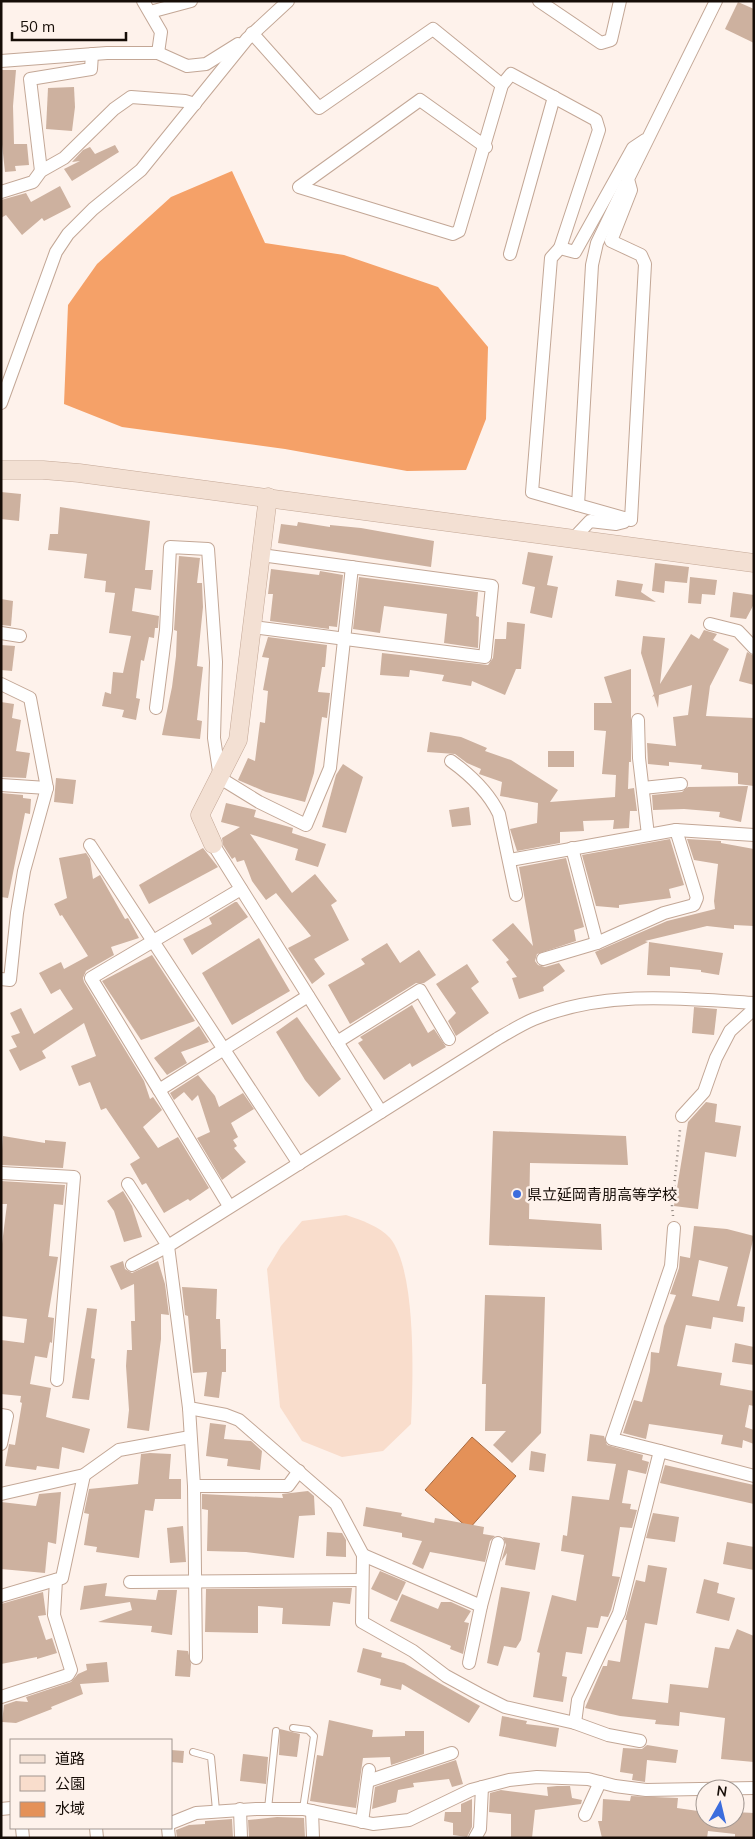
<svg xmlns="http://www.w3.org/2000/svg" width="755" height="1839" viewBox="0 0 755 1839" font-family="Mulish,'Noto Sans JP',sans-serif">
<rect width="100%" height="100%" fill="#fef2eb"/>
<path fill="#f9ddcc" d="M346 1215C361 1220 379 1226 390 1238 417 1271 413 1381 411 1424L383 1451 342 1457 302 1441 280 1407 267 1269 281 1246 302 1221Z"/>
<polygon fill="#f5a168" points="232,171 265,243 344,255 438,287 488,347 486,419 466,470 407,471 285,449 122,427 64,404 68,305 97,264 171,197"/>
<polygon fill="#e49158" stroke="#a66940" points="472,1437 516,1476 469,1529 425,1490"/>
<g fill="#cdb19f" fill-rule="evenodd">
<polygon points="738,2 754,9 754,43 725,29"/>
<polygon points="1,70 16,70 13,106 14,144 27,144 29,165 15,166 16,171 5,172 1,135"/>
<polygon points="74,87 75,107 72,131 46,129 48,88"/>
<polygon points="115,145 119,152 72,181 64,169 80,161 72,162 83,150 90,147 95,154"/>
<polygon points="60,186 71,207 44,221 42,218 22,235 6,215 1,218 1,200 26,193 31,202"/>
<polygon points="1,492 21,494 19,521 1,519"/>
<polygon points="60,507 150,521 145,570 153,570 151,590 135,588 132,611 159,616 158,628 155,628 154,638 149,637 144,661 141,660 136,698 140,699 136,720 122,717 124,710 102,706 105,692 111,694 113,672 123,673 131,636 109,633 115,593 105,592 106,581 84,578 87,554 48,550 50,534 58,534"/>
<polygon points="298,522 330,527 330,525 361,528 434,541 431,567 278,543 281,524 297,526"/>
<polygon points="528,552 553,556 547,585 558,587 552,618 530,613 535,587 522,584"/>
<polygon points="179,556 200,558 197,583 202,583 203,607 197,666 203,667 197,720 202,721 200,739 162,735 172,687 176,656 177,631 174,630"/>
<polygon points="655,563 689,567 687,583 665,581 664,593 652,591"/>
<polygon points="271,569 319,575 320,571 343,575 337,627 329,626 329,629 270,621 273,594 268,594"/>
<polygon points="359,577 478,592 476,616 479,617 478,648 444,643 447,614 384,606 380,633 353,629"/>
<polygon points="690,577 717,580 715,595 702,594 701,604 688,603"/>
<polygon points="617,580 643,584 641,592 656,602 615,596"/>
<polygon points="733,592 754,595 754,604 746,619 730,617"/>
<polygon points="1,599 13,601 11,626 1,625"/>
<polygon points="507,622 525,624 521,669 516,669 505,695 472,681 471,686 442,681 444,675 410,670 409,677 380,675 382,653 488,665 493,658 495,639 506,639"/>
<polygon points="704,630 717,634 713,640 729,649 710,686 706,716 754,718 754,786 738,784 738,773 701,769 702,765 669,762 669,766 648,764 647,743 676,746 673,717 688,715 692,685 659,695 658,708 654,696 652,697 654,694 641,653 643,636 665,638 660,684 691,634 699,639"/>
<polygon points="268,637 327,645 325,667 322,667 318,692 330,693 327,718 322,717 314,773 305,802 266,792 238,780 248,758 255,761 260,722 265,723 268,691 263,690 269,658 262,657"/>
<polygon points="1,645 15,646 12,671 1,670"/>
<polygon points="747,652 754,656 754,685 739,681"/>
<polygon points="631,669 631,762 629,762 628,789 634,788 637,811 630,811 629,828 613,829 614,820 583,821 584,831 560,832 560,843 517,851 510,829 537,823 538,803 500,796 502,782 479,774 481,769 467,763 455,754 427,752 430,732 461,737 487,748 485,751 511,760 558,790 550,802 615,797 616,775 602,774 606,731 594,730 594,703 612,703 604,677"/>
<polygon points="1,702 14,704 12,718 21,720 16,751 30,753 26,778 1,777"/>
<rect x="548" y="751" width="26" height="16"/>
<polygon points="343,764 363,777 346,833 322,827 336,775"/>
<polygon points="56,778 76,780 73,804 54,802"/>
<polygon points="748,786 741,822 719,817 720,812 684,809 653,810 652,795 682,792 688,787"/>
<polygon points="1,793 23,795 23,798 31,799 30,814 25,813 8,898 1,897"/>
<polygon points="226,803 256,810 254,817 293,828 292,833 326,844 318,867 295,860 298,849 250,834 292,893 315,874 337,901 331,905 349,940 314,959 325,974 312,984 288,948 311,936 276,893 266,900 252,881 244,860 237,862 235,857 232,859 223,845 222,838 240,827 221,822"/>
<polygon points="469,807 471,825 452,827 449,810"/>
<polygon points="670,839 684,885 669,889 671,898 619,905 619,908 596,906 582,855"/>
<polygon points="687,839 721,841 721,843 754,849 754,926 734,925 734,929 707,926 645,941 648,942 601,965 595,952 667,921 715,909 714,901 718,864 694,860"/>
<polygon points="203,848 218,867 149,904 139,885"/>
<polygon points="86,853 90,859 93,879 100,875 125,919 128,918 139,938 111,947 114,955 86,971 83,978 84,982 144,1081 150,1099 153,1097 162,1110 143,1127 158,1148 178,1137 209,1188 190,1201 188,1199 164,1213 146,1183 142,1185 130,1164 140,1158 106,1108 101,1110 90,1082 79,1086 71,1066 96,1056 84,1023 42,1051 46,1058 20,1071 9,1050 17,1047 11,1036 20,1033 10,1013 21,1008 34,1034 73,1009 60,989 51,994 39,973 61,962 64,969 88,956 62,915 60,916 54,904 67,898 59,858"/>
<polygon points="566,858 584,927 574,930 576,941 537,954 535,961 538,965 545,967 559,963 565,971 543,987 544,991 519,999 512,978 517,977 506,962 509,960 492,940 513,923 533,946 519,867"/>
<polygon points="235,902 237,902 248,917 192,955 183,939 212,924 209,918"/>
<polygon points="259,938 290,991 232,1025 202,973"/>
<polygon points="649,942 723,953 719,975 701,972 701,970 670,967 670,976 647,975"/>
<polygon points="387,943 400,963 419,950 436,975 424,983 416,983 350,1024 328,985 365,964 361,959"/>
<polygon points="152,955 195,1021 141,1040 102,981"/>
<polygon points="467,964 479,982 471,988 489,1013 456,1036 448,1021 456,1013 436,984"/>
<polygon points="412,1005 428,1033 434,1029 446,1047 412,1067 410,1063 384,1080 358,1043 363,1040 360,1037"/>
<polygon points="694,1007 717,1009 714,1035 692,1033"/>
<polygon points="297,1017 341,1079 319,1097 305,1080 276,1032"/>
<polygon points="199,1026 209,1042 181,1052 187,1063 167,1075 154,1058"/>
<polygon points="198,1075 215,1096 219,1107 243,1093 254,1109 231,1123 238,1137 233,1140 237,1146 234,1148 246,1162 222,1180 197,1138 210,1132 198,1095 192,1101 184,1092 174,1100 170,1093"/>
<polygon points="706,1102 717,1104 715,1122 741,1126 736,1157 705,1152 698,1209 674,1206 688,1122"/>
<polygon points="493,1131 626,1136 628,1165 530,1163 529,1219 601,1224 602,1250 489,1245"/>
<polygon points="3,1136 45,1143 45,1140 66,1142 63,1168 1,1165"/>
<polygon points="1,1181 65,1185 63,1205 54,1204 49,1256 58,1257 48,1317 54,1318 52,1343 50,1342 47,1358 35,1356 30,1384 51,1388 46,1417 90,1429 84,1453 62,1447 59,1469 37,1466 36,1470 5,1466 9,1444 15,1445 22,1403 20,1402 21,1396 1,1394 1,1340 24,1343 27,1319 1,1316 1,1252 7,1204 1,1204"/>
<polygon points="123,1191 132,1206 142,1237 124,1242 114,1211 107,1201"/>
<path d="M694 1226 727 1229 754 1236 737 1306 745 1307 743 1322 713 1317 711 1329 686 1325 677 1366 722 1373 720 1385 754 1391V1406L749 1405 745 1427 754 1430V1444L743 1440 742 1448 721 1444 723 1435 649 1424 646 1439 623 1433 634 1400 642 1402 650 1371 651 1352 659 1353 664 1326 676 1295 670 1294 679 1268 680 1256 690 1258ZM699 1260 728 1267 719 1301 692 1296Z"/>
<polygon points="123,1261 125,1269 132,1273 158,1261 165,1284 169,1315 161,1314 161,1339 149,1431 127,1428 129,1410 126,1366 127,1350 132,1350 131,1321 135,1321 134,1284 121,1290 110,1266"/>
<polygon points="182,1287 217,1289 216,1319 220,1319 221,1349 226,1349 226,1372 222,1372 219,1398 204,1396 207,1372 193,1373 188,1316 185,1315"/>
<polygon points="485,1295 545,1297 541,1433 512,1463 493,1445 506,1431 485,1431 486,1384 482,1384"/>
<polygon points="87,1308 97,1309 91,1358 95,1359 89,1400 72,1398"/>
<polygon points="735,1343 754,1347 754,1365 732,1362"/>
<polygon points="210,1423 226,1425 224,1439 251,1441 262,1451 260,1470 227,1466 228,1459 206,1456"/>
<polygon points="590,1434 604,1436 607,1445 643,1455 642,1460 649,1462 646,1474 628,1470 622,1503 631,1504 630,1509 637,1510 632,1528 620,1527 612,1576 620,1577 611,1610 608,1617 601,1616 598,1628 587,1627 582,1654 566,1652 562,1676 567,1677 563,1702 533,1697 540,1653 537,1652 552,1595 576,1601 584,1555 561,1551 563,1535 567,1536 572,1496 609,1500 616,1464 587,1461"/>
<polygon points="531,1451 546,1454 544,1472 529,1470"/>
<polygon points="150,1453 171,1454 169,1479 181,1479 181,1499 155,1499 153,1511 145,1510 139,1558 96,1552 97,1547 84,1545 89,1514 84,1513 89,1489 138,1484 141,1454"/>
<polygon points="665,1465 754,1485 754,1504 660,1483"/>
<polygon points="308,1491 314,1496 315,1515 299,1516 294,1558 246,1552 207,1551 208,1510 202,1509 202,1494 283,1498 282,1494"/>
<polygon points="61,1492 56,1544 48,1542 45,1573 1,1569 1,1502 36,1506 39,1494"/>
<polygon points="366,1507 402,1513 401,1516 434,1523 435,1518 484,1527 483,1534 495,1536 490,1541 485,1562 430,1552 423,1569 412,1564 422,1541 402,1537 402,1533 363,1526"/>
<polygon points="653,1513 679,1517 675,1542 646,1538"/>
<polygon points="183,1526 186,1562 170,1563 167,1528"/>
<polygon points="327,1532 342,1533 346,1540 346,1557 326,1556"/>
<polygon points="503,1537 540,1543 535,1570 505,1565 507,1553 501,1562 506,1545"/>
<polygon points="727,1542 754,1547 754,1570 723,1564"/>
<polygon points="648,1565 667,1568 657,1625 645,1623 632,1699 668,1703 670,1684 708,1688 715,1647 729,1649 737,1629 754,1636 754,1762 721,1759 725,1718 680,1712 679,1726 655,1724 656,1720 620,1716 585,1708 603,1666 607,1666 608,1660 620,1662 627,1620 625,1620 636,1580 645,1582"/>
<polygon points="380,1571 406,1582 397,1601 371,1589"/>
<polygon points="704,1579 719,1583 717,1593 735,1598 729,1621 696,1613"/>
<polygon points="107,1583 105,1596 156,1600 158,1590 177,1590 172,1635 151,1632 152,1626 98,1622 132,1610 130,1602 80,1610 84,1586"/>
<polygon points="501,1587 530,1592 521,1640 516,1648 504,1646 498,1666 487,1663"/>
<polygon points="352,1588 350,1604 333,1602 330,1626 282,1624 283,1608 258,1606 258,1633 205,1632 206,1589"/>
<polygon points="43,1592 46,1615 38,1616 46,1640 52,1638 57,1653 37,1659 37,1657 1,1664 1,1604"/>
<polygon points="402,1594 438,1609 441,1602 451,1602 471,1611 464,1622 469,1623 463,1654 450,1649 451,1646 390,1621"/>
<polygon points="363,1648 382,1653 381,1657 404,1663 480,1706 469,1723 402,1684 401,1690 380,1685 381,1679 357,1672"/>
<polygon points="177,1650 188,1651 191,1664 190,1677 175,1676"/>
<polygon points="107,1662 109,1682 80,1684 83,1694 51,1707 52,1709 16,1723 2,1722 4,1705 16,1701 28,1702 26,1697 71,1682 78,1674 87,1670 86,1664"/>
<polygon points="502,1716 527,1721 526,1724 559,1728 556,1747 499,1736"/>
<polygon points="329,1720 373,1730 372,1737 405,1736 405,1731 424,1731 424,1754 391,1765 390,1757 363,1758 356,1808 310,1801 317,1755 323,1756"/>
<polygon points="280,1729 300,1734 297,1757 279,1755"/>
<polygon points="647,1745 678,1750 676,1763 647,1760 645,1782 632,1780 633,1774 620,1772 623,1748 642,1749"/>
<polygon points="171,1750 184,1751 183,1763 171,1762"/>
<polygon points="243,1754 268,1757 266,1784 240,1781"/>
<polygon points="456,1760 463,1784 452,1787 449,1779 413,1783 414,1787 398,1790 396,1802 372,1809 375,1787"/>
<polygon points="557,1786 570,1786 572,1798 582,1800 581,1804 535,1810 532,1838 511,1838 511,1814 489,1812 490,1793 501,1790 548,1796 547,1787"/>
<polygon points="631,1796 678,1798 677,1808 705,1812 705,1819 735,1819 735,1812 754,1813 754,1838 735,1838 735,1834 708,1831 707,1838 602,1838 598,1821 602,1821 603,1799 630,1801"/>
<polygon points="472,1799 472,1827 467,1837 453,1835 453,1823 444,1821 445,1812 461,1812 461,1804"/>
<polygon points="277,1817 304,1818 305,1838 249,1838 248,1820"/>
<polygon points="232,1819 233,1838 177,1838 176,1830 189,1825 205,1824 205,1821"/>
</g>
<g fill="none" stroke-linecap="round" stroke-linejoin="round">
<g stroke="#c3a796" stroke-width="8">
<g id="lane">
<polyline points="293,1728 308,1730 314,1736 303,1809"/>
<polyline points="193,1752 211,1757 216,1810"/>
<polyline points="268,1809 276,1731"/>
</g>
</g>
<g stroke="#c3a796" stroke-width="14">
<g id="street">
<polyline points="143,1 161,32 158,53"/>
<polyline points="539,1 601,43 611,40 620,1"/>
<polyline points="150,12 191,1"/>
<polyline points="252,33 319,108 433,29 502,85"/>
<polyline points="1,61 107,53 158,53 187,66 206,64 238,44"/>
<polyline points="645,140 633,148 575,252 560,248 551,258 532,492 631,520 645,264 641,255 611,241 631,190 628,179 716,1"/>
<polyline points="486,147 420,100 299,187 453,234 459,231 502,85 511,74 596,120 599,130 560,248"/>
<polyline points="41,171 30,79 91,69 92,54"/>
<polyline points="1,192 33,182 41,171 64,158 114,109 131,97 185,101 195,104"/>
<polyline points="510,254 554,97"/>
<polyline points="1,403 56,252 68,234 93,209 141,170 247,39 288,1"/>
<polyline points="578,505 592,265 597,243 625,185"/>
<polyline points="573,539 590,521 616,524 624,522"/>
<polyline points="710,624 738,631 754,648"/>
<polyline points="253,627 485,657 492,586 261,555"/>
<polyline points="1,633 20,636"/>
<polyline points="1,684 30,698 47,788 24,871 17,913 10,980 1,979"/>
<polyline points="156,708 166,630 170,547 208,549 216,662 214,738 220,778 259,802 306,825 330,768 352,567"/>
<polyline points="638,720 639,758 648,835"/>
<path d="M451 761C469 774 489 793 499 814L516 895"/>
<polyline points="1,785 47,788"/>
<polyline points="643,788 681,784"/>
<polyline points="213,844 381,1112"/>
<polyline points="90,845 299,1164"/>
<polyline points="572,848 597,943"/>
<polyline points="510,860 676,830 754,835"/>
<polyline points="241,889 91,978 159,1090 308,996"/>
<polyline points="543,959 597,943 664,913 694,905 697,898 676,830"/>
<path d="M754 1003C681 998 604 990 534 1019 522 1024 509 1032 497 1039L168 1246 189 1408 226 1415 239 1420 336 1504 363 1555 362 1622 413 1651 446 1676 479 1694 505 1707 575 1723 578 1700 619 1613 660 1451 754 1476"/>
<polyline points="337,1042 420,990 449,1039"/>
<polyline points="159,1090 229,1206"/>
<polyline points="682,1116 704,1092 716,1058 730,1031 754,1009"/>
<polyline points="1,1173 74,1177 57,1380"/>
<polyline points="128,1184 168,1246 132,1265"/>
<polyline points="189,1408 194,1486 196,1658"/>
<polyline points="1,1415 7,1416 1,1444"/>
<polyline points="660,1451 612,1439 671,1266 674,1228"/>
<polyline points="194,1486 288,1486 299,1471"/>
<polyline points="1,1494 84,1475 119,1450 190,1437"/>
<polyline points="363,1555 481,1606 469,1663"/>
<polyline points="130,1582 361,1580"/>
<polyline points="1,1596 62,1578 84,1475"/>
<polyline points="481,1606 498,1543"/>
<polyline points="1,1697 68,1675 71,1670 54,1615 56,1580"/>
<polyline points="575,1723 608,1735 640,1741"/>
<polyline points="368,1781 452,1753"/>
<polyline points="1,1809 11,1808"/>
<polyline points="240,1809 241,1838"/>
<polyline points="312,1811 313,1838"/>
<polyline points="585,1815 600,1782"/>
<polyline points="362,1822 369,1770"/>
<polyline points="171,1823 196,1813 256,1809 303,1809 373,1824 409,1820 471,1790 509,1780 537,1777 588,1779 615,1786 646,1790 754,1788"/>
<polyline points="22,1828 23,1838"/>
<polyline points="96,1828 97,1838"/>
<polyline points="168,1828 169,1838"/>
<polyline points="475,1838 480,1829 482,1787"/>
</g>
</g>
<g stroke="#c3a796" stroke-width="19">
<g id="secondary">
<polyline points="1,470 43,470 79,473 754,563"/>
<polyline points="213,844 200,815 238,740 268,497"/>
</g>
</g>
<polyline stroke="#8c827b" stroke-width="2.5" stroke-dasharray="1 4" stroke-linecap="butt" points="673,1216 672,1206 680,1130"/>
<use href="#lane" stroke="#fff" stroke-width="6"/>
<use href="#street" stroke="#fff" stroke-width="12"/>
<use href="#secondary" stroke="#f3e0d3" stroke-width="18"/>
</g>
<circle fill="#3c6ddd" stroke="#fef2eb" stroke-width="2" cx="517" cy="1194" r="5"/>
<g text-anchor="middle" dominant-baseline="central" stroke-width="5" stroke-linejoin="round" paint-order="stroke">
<g font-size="15" fill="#160d07" stroke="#fef2eb" text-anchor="start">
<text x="527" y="1194">県立延岡青朋高等学校</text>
</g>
</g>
<rect width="755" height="1839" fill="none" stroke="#160d07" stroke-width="5"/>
<rect x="10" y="1739" width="162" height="90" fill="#fef2eb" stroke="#a19690"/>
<rect x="20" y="1755" width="25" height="8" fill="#f3e0d3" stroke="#a19690"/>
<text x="55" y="1764" font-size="15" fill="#160d07">道路</text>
<rect x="20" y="1776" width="25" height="15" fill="#f9ddcc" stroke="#a19690"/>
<text x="55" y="1789" font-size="15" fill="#160d07">公園</text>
<rect x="20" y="1802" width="25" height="15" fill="#e49158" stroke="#a19690"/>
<text x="55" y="1814" font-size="15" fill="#160d07">水域</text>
<g transform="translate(720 1804) rotate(8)"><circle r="24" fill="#fef2eb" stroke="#a19690"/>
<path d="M0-4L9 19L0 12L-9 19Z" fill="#3c6ddd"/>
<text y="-8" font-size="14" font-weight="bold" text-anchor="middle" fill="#160d07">N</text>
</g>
<path d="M12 32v8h114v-8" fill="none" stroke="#160d07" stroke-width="2.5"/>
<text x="20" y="32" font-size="15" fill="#160d07" stroke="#fef2eb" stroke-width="4" paint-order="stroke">50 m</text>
</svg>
